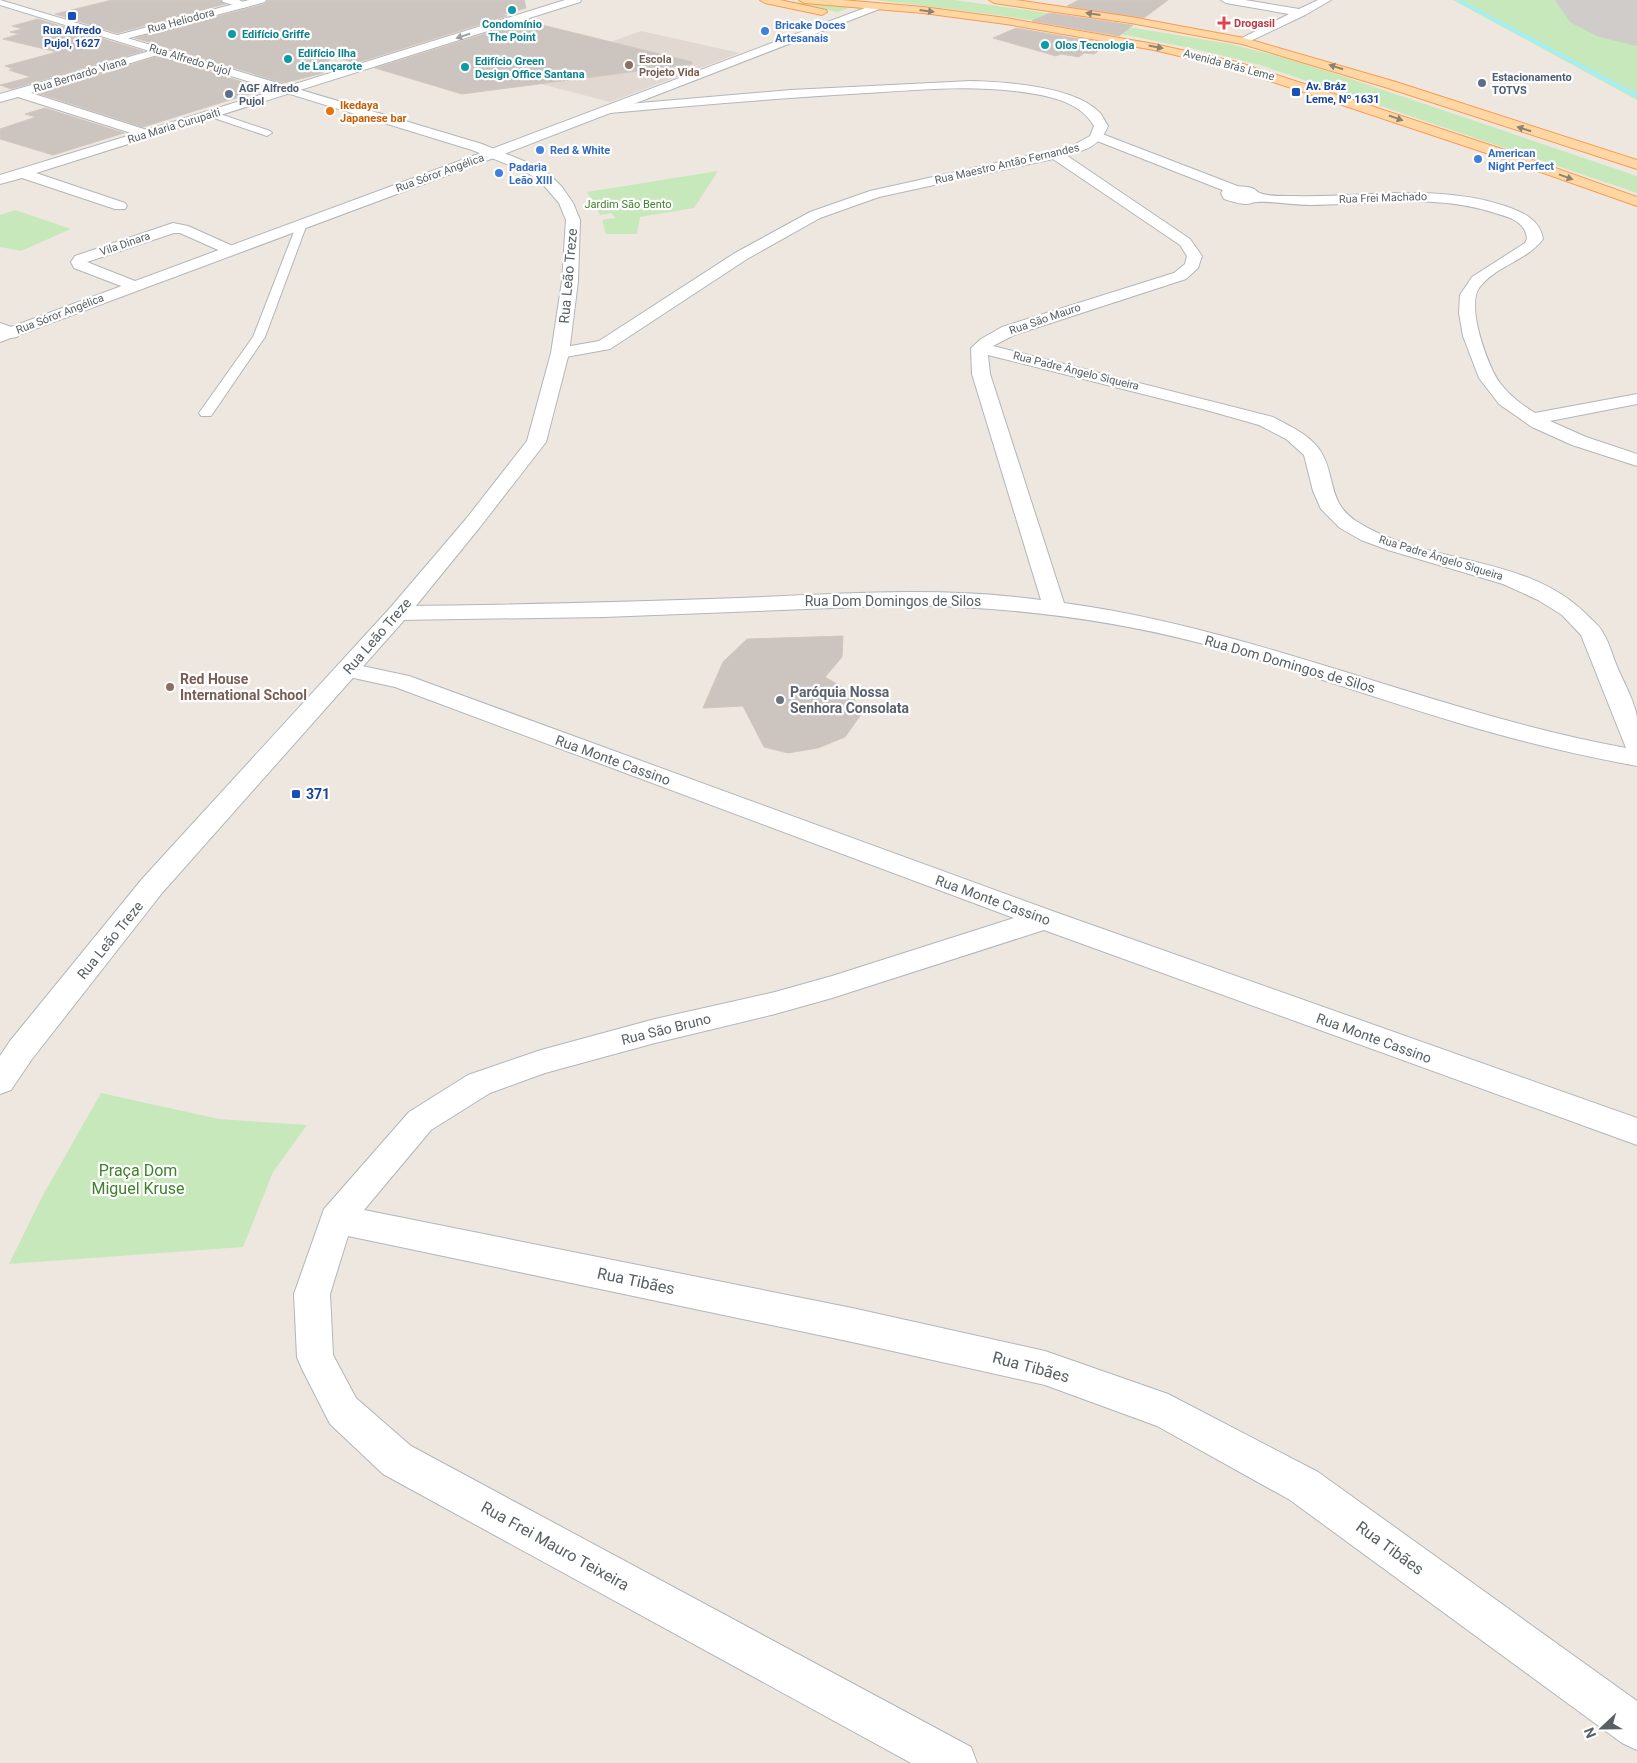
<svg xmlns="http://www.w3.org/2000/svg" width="1637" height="1763" viewBox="0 0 1637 1763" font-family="Roboto,sans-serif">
<rect width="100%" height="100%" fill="#eee7e0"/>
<polygon fill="#e0d8d1" points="641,31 740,53 610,102 514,77"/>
<g fill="#c7e8ba">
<polygon points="773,0 853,6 838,12"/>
<path d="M874 0H954L1028 10 1230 44 1289 59 1348 78 1637 176V193L1260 65C1134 31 1003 15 874 0Z"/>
<polygon points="1453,0 1607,0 1637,14 1637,100"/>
<polygon points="718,171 694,208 640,217 637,234 606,234 602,220 616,218 611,213 600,215 587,192"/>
<polygon points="15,210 71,229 21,251 0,247 0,215"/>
<polygon points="101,1093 219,1119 307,1125 273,1172 243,1247 9,1264 43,1195"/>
</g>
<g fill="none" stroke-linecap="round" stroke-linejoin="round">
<polygon fill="#9ff0ff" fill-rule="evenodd" points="1455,0 1461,0 1637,94 1637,98"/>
<polygon fill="#cfccc9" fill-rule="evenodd" points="1555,0 1637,0 1637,46 1599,37 1570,22"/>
</g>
<g fill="#cbc4bf" stroke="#d3c7be">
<polygon points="112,0 220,0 225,4 117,33 55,14"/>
<polygon points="268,0 524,0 526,8 502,15 507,16 356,63 331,56 323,73 284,83 135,38 265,4"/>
<polygon points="1079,0 1168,0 1144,18 1067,6"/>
<polygon points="1050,13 1131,25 1133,25 1119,36 1032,21"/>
<polygon points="38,19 143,51 11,89 0,85 31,77 9,70 14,69 5,66 57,52 3,39 19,34 10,32 23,29 12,26"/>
<polygon points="526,21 692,62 692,64 462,94 375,68"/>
<polygon points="1016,28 1108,44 1094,54 1084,53 1079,57 1061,54 1056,56 993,38"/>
<polygon points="160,56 265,89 143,127 37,93"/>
<polygon points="45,108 124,133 53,155 0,139 0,129 36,117 25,114"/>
<polygon points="843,636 842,657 825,677 852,693 860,716 845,737 818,748 788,753 764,747 743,706 703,708 723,662 747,639"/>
</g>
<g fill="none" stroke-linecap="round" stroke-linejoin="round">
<g stroke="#b1b6b9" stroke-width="2">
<g id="service">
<polygon points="211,111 270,131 272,133 267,136 264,135 208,116 206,114"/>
<polygon points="302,221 307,224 265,337 211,416 201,416 199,413 253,337 297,224"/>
</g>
</g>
<g stroke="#b1b6b9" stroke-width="2">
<polygon id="pedestrian" points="1097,132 1240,187 1242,190 1240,193 1230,193 1092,139 1090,136"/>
</g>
<g stroke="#b1b6b9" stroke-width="2">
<g id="minor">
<polygon points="222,0 239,0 249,5 244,8 223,2"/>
<polygon points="565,0 581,0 580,2 36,173 125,203 127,206 125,209 115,209 22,178 0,184 0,175 134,134 18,97 0,102 0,94 160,48 164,49 166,51 164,53 31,93 147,130"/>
<polygon points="1221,0 1245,0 1299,9 1318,0 1331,0 1305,15 1244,44 1240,43 1238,41 1240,39 1289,14 1226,3"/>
<path d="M971 81C1005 82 1075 86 1100 113 1103 116 1105 122 1108 126 1100 146 1085 151 1066 155L1190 239 1202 256 1198 268 1186 279 1014 335 993 346 1273 417C1289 426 1311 435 1321 452 1336 476 1327 502 1356 521 1426 566 1527 553 1588 616 1593 621 1600 626 1603 633 1609 642 1612 654 1616 664 1622 679 1635 702 1637 717 1637 733 1637 750 1637 766 1584 756 1531 744 1479 729 1385 702 1294 668 1200 643 1104 618 1007 607 908 605L604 617 398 620 390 618 387 613 390 608 398 606C512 605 625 602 739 598 839 594 941 586 1041 600L972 374 971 348 981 339 1002 327 1174 273 1185 264 1187 256 1180 245 1053 159 879 197 820 218 747 259 610 349 560 358 554 357 551 353 554 349 599 341 735 253 810 212 870 191 1072 146 1090 136 1094 126C1080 100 1042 94 1014 91 965 85 916 90 867 93 781 98 695 105 610 113L604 109 605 106 791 90ZM988 355 1206 410 1259 425 1286 439 1304 455 1313 491 1321 509 1340 528 1361 540 1388 550 1503 584 1538 600 1562 615 1581 635 1626 748C1435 713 1257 629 1064 603L990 374Z"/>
<path d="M1235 186C1241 187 1248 186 1254 189 1256 190 1258 193 1260 193 1269 197 1284 196 1294 196 1365 198 1436 183 1505 206 1522 212 1540 219 1543 239 1527 261 1495 266 1479 288 1466 307 1488 367 1500 383 1509 395 1522 405 1535 413L1637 394V404L1550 421 1586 437 1637 454V466L1572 445 1532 427 1499 404 1479 378 1463 336 1459 313 1460 295 1472 277 1525 243 1527 239C1526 223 1512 218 1498 214 1437 193 1373 204 1310 205 1292 205 1274 201 1257 202 1253 202 1250 204 1246 204 1239 204 1231 201 1224 199L1221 193 1223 190Z"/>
<polygon points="173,223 188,226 235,247 238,250 235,253 225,253 180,233 174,233 87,262 140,283 142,286 140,289 134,291 74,268 71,262 75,256"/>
<polygon points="0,323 17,329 20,333 17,337 11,338 0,334"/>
<polygon points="348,663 409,676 1055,912 1637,1118 1637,1145 1044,930 832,998 775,1014 655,1043 545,1073 490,1093 431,1130 364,1210 852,1308 1045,1351 1168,1394 1318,1472 1637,1701 1637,1750 1622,1743 1290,1500 1157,1426 1045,1385 852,1342 348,1236 330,1294 333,1355 356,1398 411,1446 971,1747 977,1763 911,1763 383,1474 330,1424 302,1369 297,1357 294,1294 324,1209 409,1112 468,1075 541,1050 655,1019 775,992 832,976 1014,918 395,687 340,675 336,670 340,665"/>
</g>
</g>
<g stroke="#b1b6b9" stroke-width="2">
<g id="tertiary">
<polygon points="249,0 266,0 265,2 118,41 112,38 114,36"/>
<polygon points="878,3 883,6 882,8 499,156 0,342 0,331 489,150"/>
</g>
</g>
<g stroke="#b0b7ba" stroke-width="2">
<polygon id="secondary" points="0,0 482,144 536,166 550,175 562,187 573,203 580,220 578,281 569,353 546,442 480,527 406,618 162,893 32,1059 11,1090 0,1094 0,1056 10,1041 142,879 390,608 466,519 527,441 551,353 562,281 566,220 559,203 540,181 526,172 472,150 0,5"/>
</g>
<g stroke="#fd994a" stroke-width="2">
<g id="primary">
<polygon points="760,0 780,0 826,10 827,12 822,15 765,3"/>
<polygon points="799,0 842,0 923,7 1006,18 1154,44 1237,62 1502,149 1637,197 1637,206 1492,155 1234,69 1154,50 1006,24 923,13 804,3"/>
<polygon points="989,0 1016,0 1131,17 1244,38 1396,82 1637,160 1637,169 1388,88 1242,44 1131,23 994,3"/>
</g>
</g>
<use href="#service" fill="#fff" fill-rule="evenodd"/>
<use href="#pedestrian" fill="#fff" fill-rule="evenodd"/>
<use href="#minor" fill="#fff" fill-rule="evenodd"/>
<use href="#tertiary" fill="#fff" fill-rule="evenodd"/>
<use href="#secondary" fill="#fff" fill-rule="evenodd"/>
<use href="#primary" fill="#ffd7a4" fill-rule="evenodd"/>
</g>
<defs><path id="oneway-solid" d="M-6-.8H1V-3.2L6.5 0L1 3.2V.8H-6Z" transform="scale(1.25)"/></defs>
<g fill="#8b8476">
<use href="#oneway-solid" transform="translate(927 11) rotate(7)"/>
<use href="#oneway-solid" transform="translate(1093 14) rotate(-172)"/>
<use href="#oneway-solid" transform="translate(1156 47) rotate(11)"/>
<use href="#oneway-solid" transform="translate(1336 67) rotate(-163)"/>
<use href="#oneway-solid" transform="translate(1396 118) rotate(19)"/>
<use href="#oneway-solid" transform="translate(1524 129) rotate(-162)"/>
<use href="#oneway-solid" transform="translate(1566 177) rotate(20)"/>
</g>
<use fill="#9ba0a1" href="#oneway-solid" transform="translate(463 36) rotate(163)"/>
<g fill="#0f9aa8" stroke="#fff" stroke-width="2">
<circle cx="512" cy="10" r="5"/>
<circle cx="232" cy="34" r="5"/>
<circle cx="1045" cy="45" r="5"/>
<circle cx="288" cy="59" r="5"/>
<circle cx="465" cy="67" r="5"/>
</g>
<g fill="#1a4fb4" stroke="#fff" stroke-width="2">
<rect x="67" y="11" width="10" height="10" rx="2.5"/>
<rect x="1291" y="87" width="10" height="10" rx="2.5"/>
<rect x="291" y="789" width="10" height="10" rx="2.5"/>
</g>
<path fill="#e0444e" stroke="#fff" stroke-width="2" d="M1221.5 15.5h5v5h5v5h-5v5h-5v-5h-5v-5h5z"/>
<g fill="#3f7fe0" stroke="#fff" stroke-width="2">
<circle cx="765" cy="31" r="5"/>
<circle cx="540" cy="150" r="5"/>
<circle cx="1478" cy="159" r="5"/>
<circle cx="499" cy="173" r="5"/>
</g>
<g fill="#8d6e63" stroke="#fff" stroke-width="2">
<circle cx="629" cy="65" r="5"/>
<circle cx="170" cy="687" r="5"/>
</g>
<g fill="#5c6f8a" stroke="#fff" stroke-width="2">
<circle cx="1482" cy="83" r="5"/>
<circle cx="229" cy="94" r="5"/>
</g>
<circle fill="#e8710a" stroke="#fff" stroke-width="2" cx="330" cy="111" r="5"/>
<circle fill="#6b7280" stroke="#fff" stroke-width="2" cx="780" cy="700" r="5"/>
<g text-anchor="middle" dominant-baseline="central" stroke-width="4.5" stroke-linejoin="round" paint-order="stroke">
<g font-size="11" fill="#596063" stroke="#fff">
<text transform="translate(181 21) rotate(-15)">Rua Heliodora</text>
<text transform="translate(190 60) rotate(17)">Rua Alfredo Pujol</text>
<text transform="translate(1229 65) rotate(15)">Avenida Brás Leme</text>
<text transform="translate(80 75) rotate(-17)">Rua Bernardo Viana</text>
<text transform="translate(174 126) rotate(-17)">Rua Maria Curupaiti</text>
<text transform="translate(1007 164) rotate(-13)">Rua Maestro Antão Fernandes</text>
<text transform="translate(440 173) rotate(-20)">Rua Sóror Angélica</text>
<text transform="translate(1383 198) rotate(-2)">Rua Frei Machado</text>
<text transform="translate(125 244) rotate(-19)">Vila Dinara</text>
<text transform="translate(60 314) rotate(-21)">Rua Sóror Angélica</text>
<text transform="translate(1045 319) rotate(-19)">Rua São Mauro</text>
<text transform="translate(1076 371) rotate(14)">Rua Padre Ângelo Siqueira</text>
<text transform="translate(1441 558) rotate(17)">Rua Padre Ângelo Siqueira</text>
</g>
<g font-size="11" font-weight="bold" fill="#be3a42" stroke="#fff" text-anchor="start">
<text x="1234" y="23">Drogasil</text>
</g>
<g font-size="11" font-weight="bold" fill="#0d838f" stroke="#fff" text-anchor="start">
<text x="512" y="24" text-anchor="middle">Condomínio<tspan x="512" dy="13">The Point</tspan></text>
<text x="242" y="34">Edifício Griffe</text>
<text x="1055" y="45">Olos Tecnologia</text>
<text x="298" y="53">Edifício Ilha<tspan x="298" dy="13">de Lançarote</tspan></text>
<text x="475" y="61">Edifício Green<tspan x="475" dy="13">Design Office Santana</tspan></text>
</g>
<g font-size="11" font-weight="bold" fill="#366cbe" stroke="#fff" text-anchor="start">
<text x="775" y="25">Bricake Doces<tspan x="775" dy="13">Artesanais</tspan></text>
<text x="550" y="150">Red &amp; White</text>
<text x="1488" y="153">American<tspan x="1488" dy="13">Night Perfect</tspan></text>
<text x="509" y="167">Padaria<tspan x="509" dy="13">Leão XIII</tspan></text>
</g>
<g font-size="11" font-weight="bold" fill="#164399" stroke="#fff">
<text x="72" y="30">Rua Alfredo<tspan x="72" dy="13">Pujol, 1627</tspan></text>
<text x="1306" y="86" text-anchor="start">Av. Bráz<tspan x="1306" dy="13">Leme, Nº 1631</tspan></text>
</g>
<g font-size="11" font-weight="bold" fill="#785e54" stroke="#fff" text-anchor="start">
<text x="639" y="59">Escola<tspan x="639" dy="13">Projeto Vida</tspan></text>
</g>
<g font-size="11" font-weight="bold" fill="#4e5e75" stroke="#fff" text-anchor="start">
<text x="1492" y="77">Estacionamento<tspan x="1492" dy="13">TOTVS</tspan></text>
<text x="239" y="88">AGF Alfredo<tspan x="239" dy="13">Pujol</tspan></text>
</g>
<g font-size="11" font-weight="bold" fill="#c56008" stroke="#fff" text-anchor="start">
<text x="340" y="105">Ikedaya<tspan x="340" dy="13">Japanese bar</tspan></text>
</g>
<g font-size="11" fill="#3f802c" stroke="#fff">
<text x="628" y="204">Jardim São Bento</text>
</g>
<g font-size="14" fill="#596063" stroke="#fff">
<text transform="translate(568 276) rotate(-85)">Rua Leão Treze</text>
<text x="893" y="601">Rua Dom Domingos de Silos</text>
<text transform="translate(377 636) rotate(-49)">Rua Leão Treze</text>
<text transform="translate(1290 664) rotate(16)">Rua Dom Domingos de Silos</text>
<text transform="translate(613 760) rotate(20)">Rua Monte Cassino</text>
<text transform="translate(993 900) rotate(20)">Rua Monte Cassino</text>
<text transform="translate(110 940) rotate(-51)">Rua Leão Treze</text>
<text transform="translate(666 1029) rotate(-14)">Rua São Bruno</text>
<text transform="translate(1374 1038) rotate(20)">Rua Monte Cassino</text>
</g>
<g font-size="14" font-weight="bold" fill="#785e54" stroke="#fff" text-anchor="start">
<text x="180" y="679">Red House<tspan x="180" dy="16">International School</tspan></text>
</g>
<g font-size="14" font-weight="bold" fill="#5b616d" stroke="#fff" text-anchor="start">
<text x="790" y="692">Paróquia Nossa<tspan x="790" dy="16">Senhora Consolata</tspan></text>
</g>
<g font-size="14" font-weight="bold" fill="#164399" stroke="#fff" text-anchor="start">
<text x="306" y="794">371</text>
</g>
<g font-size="16" fill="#3f802c" stroke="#fff">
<text x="138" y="1170">Praça Dom<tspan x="138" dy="18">Miguel Kruse</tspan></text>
</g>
<g font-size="16" fill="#596063" stroke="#fff">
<text transform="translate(636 1281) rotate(12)">Rua Tibães</text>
<text transform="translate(1031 1367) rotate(15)">Rua Tibães</text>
<text transform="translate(555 1546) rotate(29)">Rua Frei Mauro Teixeira</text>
<text transform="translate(1390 1548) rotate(36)">Rua Tibães</text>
</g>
</g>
<g transform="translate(1602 1728) rotate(248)" stroke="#ffffff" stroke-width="4" paint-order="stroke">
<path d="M0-4L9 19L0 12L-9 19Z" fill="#596063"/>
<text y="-8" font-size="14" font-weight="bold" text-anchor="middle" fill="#596063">N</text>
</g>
</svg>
